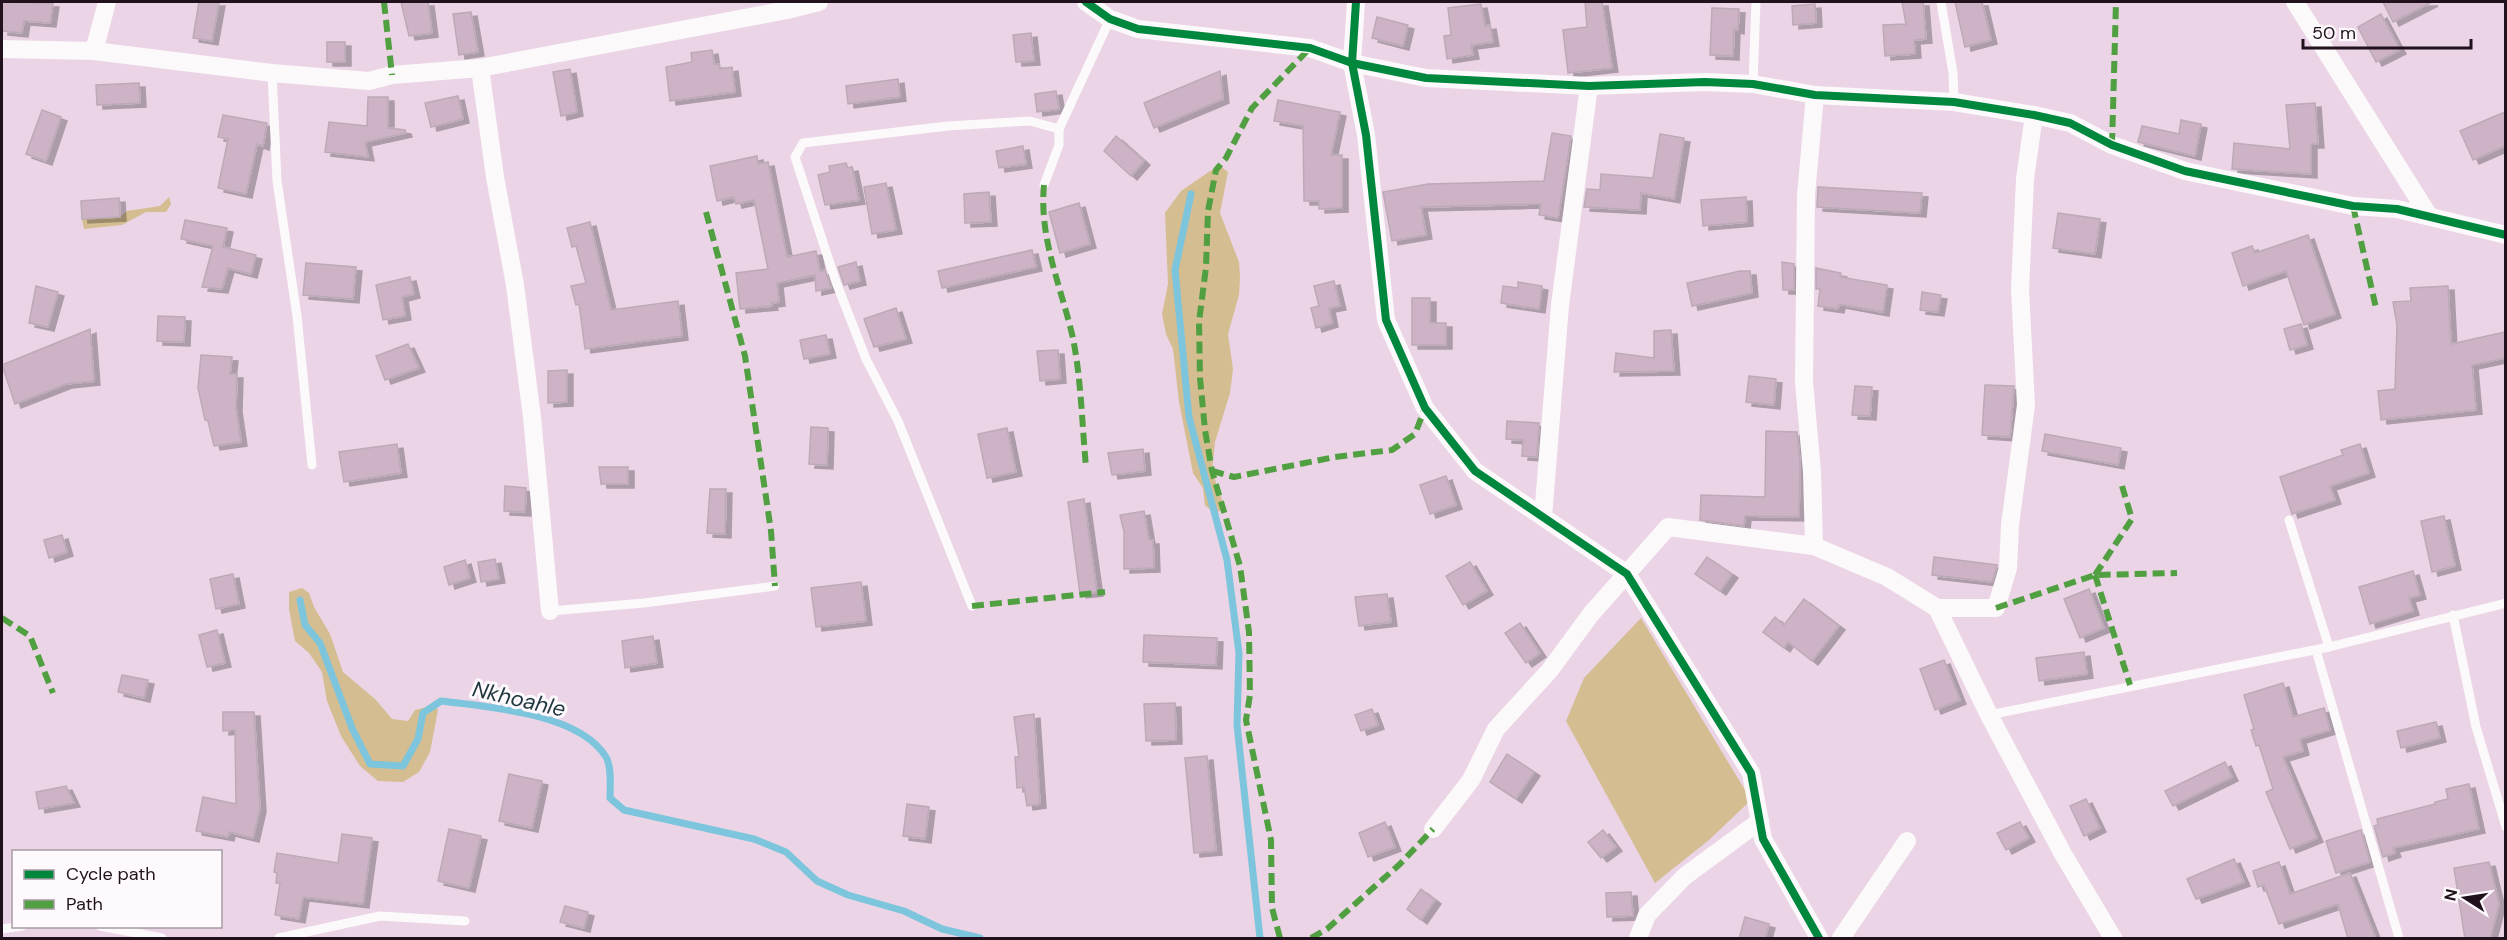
<svg xmlns="http://www.w3.org/2000/svg" width="2507" height="940" viewBox="0 0 2507 940" font-family="'DM Sans',sans-serif">
<defs>
<filter id="shadow"><feDropShadow dx="6" dy="4" stdDeviation="0" flood-color="#0004"/></filter>
</defs>
<rect width="100%" height="100%" fill="#ebd4e5"/>
<g fill="#d4bd91">
<polygon points="1219,165 1228,172 1220,213 1239,262 1240,277 1239,295 1228,334 1233,369 1230,393 1215,442 1212,471 1225,509 1214,513 1205,505 1203,488 1193,473 1179,402 1173,349 1166,334 1162,314 1168,284 1165,213 1181,191"/>
<polygon points="169,197 171,204 166,212 146,212 122,225 84,229 82,219 120,217 127,211 160,206"/>
<polygon points="302,588 309,593 314,607 330,634 343,672 376,700 392,719 408,721 415,710 435,705 438,710 430,752 419,772 403,782 378,781 360,766 341,736 327,701 322,672 309,653 295,641 289,609 289,592"/>
<polygon points="1641,618 1751,800 1709,840 1655,883 1566,721 1584,678"/>
</g>
<g fill="none" stroke-linecap="round" stroke-linejoin="round">
<g stroke="#7cc5dd" stroke-width="7">
<polyline points="1191,194 1175,270 1189,417 1227,560 1239,653 1237,725 1260,938"/>
<path d="M300 600 305 625 320 643 352 728 370 764 403 766 418 739 423 713 441 701C489 707 579 713 606 757 612 767 610 787 610 798L624 810 754 839 786 852 817 881 848 895 904 911 942 929 980 938"/>
</g>
</g>
<g fill="#ceb3c7" stroke="#bcaab7" stroke-width="1.5" filter="url(#shadow)">
<polygon points="2,2 53,3 50,23 24,21 22,33 2,31"/>
<polygon points="199,2 219,2 212,41 193,38"/>
<polygon points="401,2 428,2 432,33 409,36"/>
<polygon points="1585,2 1602,2 1612,68 1568,73 1563,30 1587,27"/>
<polygon points="1902,2 1923,2 1926,39 1914,40 1915,54 1885,56 1883,25 1906,24"/>
<polygon points="1955,2 1982,2 1991,40 1965,47"/>
<polygon points="2383,2 2432,2 2393,22"/>
<polygon points="1481,4 1485,26 1490,25 1493,42 1471,45 1473,55 1447,59 1444,36 1451,35 1448,8"/>
<polygon points="1815,4 1816,23 1793,25 1792,6"/>
<polygon points="1712,8 1739,9 1738,30 1734,29 1733,56 1710,55"/>
<polygon points="471,12 478,52 459,55 453,14"/>
<polygon points="2381,14 2400,50 2376,62 2358,27"/>
<polygon points="1377,17 1408,25 1403,46 1372,38"/>
<polygon points="1031,33 1034,61 1016,62 1013,35"/>
<rect x="327" y="42" width="18" height="20"/>
<polygon points="712,50 714,64 719,64 720,69 732,67 735,92 670,101 666,67 692,62 691,53"/>
<polygon points="570,69 577,112 561,116 553,72"/>
<polygon points="1220,71 1223,99 1154,128 1144,103"/>
<polygon points="898,79 900,97 848,104 846,86"/>
<polygon points="139,83 140,103 97,105 96,85"/>
<polygon points="1056,91 1059,109 1037,112 1035,94"/>
<polygon points="458,96 463,119 431,127 425,103"/>
<polygon points="368,97 388,97 388,128 405,130 406,133 365,142 368,157 325,152 329,122 367,126"/>
<polygon points="1278,100 1340,112 1331,155 1342,155 1342,208 1319,209 1319,201 1304,201 1303,126 1274,121"/>
<polygon points="2315,103 2318,144 2311,144 2311,174 2232,169 2234,143 2290,149 2286,105"/>
<polygon points="42,110 61,117 46,161 26,154"/>
<polygon points="2505,112 2505,146 2473,160 2460,131"/>
<polygon points="223,115 267,123 263,146 257,144 246,194 218,188 228,139 218,137"/>
<polygon points="2181,120 2201,124 2195,156 2138,142 2142,126 2179,134"/>
<polygon points="1552,133 1571,136 1558,218 1539,215 1541,204 1421,207 1426,235 1392,241 1383,192 1428,184 1544,181"/>
<polygon points="1660,134 1684,138 1674,199 1641,193 1640,210 1584,207 1587,189 1600,190 1601,174 1653,178"/>
<polygon points="1116,136 1144,161 1131,176 1104,151"/>
<polygon points="1023,146 1026,164 999,168 996,151"/>
<polygon points="757,156 758,164 768,162 787,257 816,251 820,272 825,270 831,288 816,291 815,275 777,283 779,302 771,303 772,306 740,309 736,273 768,269 754,200 736,204 734,197 717,201 710,166"/>
<polygon points="846,163 848,168 852,167 859,200 825,205 818,175 830,172 829,166"/>
<polygon points="886,183 896,230 872,234 864,187"/>
<polygon points="1818,187 1922,193 1920,213 1817,207"/>
<polygon points="989,192 991,222 965,223 964,194"/>
<polygon points="1746,197 1747,222 1703,226 1701,200"/>
<polygon points="119,198 120,217 82,219 81,201"/>
<polygon points="1079,203 1090,244 1060,253 1049,212"/>
<polygon points="2058,213 2100,219 2095,254 2053,248"/>
<polygon points="185,220 227,228 223,247 256,255 251,274 228,268 222,289 202,287 213,246 181,239"/>
<polygon points="590,222 611,310 678,301 682,336 585,349 579,304 576,305 571,286 586,283 576,246 572,247 567,228"/>
<polygon points="2308,235 2335,314 2304,325 2286,271 2243,286 2232,253 2252,246 2255,253"/>
<polygon points="1032,250 1036,267 942,288 938,271"/>
<polygon points="856,262 860,281 844,285 838,267"/>
<polygon points="1782,262 1794,264 1794,290 1783,290"/>
<polygon points="306,263 356,267 353,299 303,295"/>
<polygon points="1816,268 1841,273 1840,277 1887,285 1883,312 1839,304 1838,309 1818,306 1820,289 1816,289"/>
<polygon points="1740,271 1750,271 1752,293 1692,306 1687,283"/>
<polygon points="410,277 414,294 402,297 405,316 383,320 376,285"/>
<polygon points="1334,281 1340,306 1329,308 1332,323 1316,328 1311,308 1319,306 1314,286"/>
<polygon points="1518,282 1542,286 1539,309 1501,303 1503,286 1518,288"/>
<polygon points="36,286 58,292 48,327 29,323"/>
<polygon points="2448,286 2451,344 2505,332 2505,358 2472,365 2476,410 2381,420 2378,391 2395,389 2397,325 2393,302 2411,301 2410,288"/>
<polygon points="1922,292 1941,295 1938,312 1920,310"/>
<polygon points="1412,298 1430,298 1430,323 1446,323 1446,345 1412,345"/>
<polygon points="896,308 906,339 874,347 864,319"/>
<polygon points="158,316 185,317 184,342 157,341"/>
<polygon points="2301,324 2307,345 2290,350 2284,329"/>
<polygon points="90,329 94,381 66,384 15,404 2,365"/>
<polygon points="1671,330 1674,371 1614,372 1616,353 1654,358 1654,331"/>
<polygon points="826,335 830,354 804,359 800,340"/>
<polygon points="408,344 419,368 385,380 376,356"/>
<polygon points="1058,350 1060,379 1040,381 1037,351"/>
<polygon points="201,355 232,357 230,374 237,374 236,408 241,442 214,446 208,421 205,420 198,388"/>
<polygon points="567,370 567,402 548,403 548,371"/>
<polygon points="1749,376 1776,379 1774,405 1746,402"/>
<polygon points="1985,385 2014,386 2010,437 1982,435"/>
<polygon points="1855,386 1872,387 1870,416 1852,415"/>
<polygon points="1507,421 1539,423 1537,457 1522,456 1523,440 1506,439"/>
<polygon points="811,427 828,428 827,465 809,464"/>
<polygon points="1007,428 1016,472 987,478 978,434"/>
<polygon points="1766,431 1797,432 1800,462 1799,517 1745,516 1744,526 1700,520 1701,495 1765,497"/>
<polygon points="2045,434 2121,448 2118,465 2042,451"/>
<polygon points="397,444 401,473 344,482 339,452"/>
<polygon points="2360,444 2369,473 2330,486 2335,500 2292,514 2280,477 2343,455 2341,450"/>
<polygon points="1143,449 1145,471 1112,475 1108,453"/>
<polygon points="599,467 628,467 628,484 601,484"/>
<polygon points="1446,476 1456,505 1430,514 1420,485"/>
<polygon points="505,486 526,488 525,512 504,511"/>
<polygon points="710,489 726,489 725,534 707,533"/>
<polygon points="1084,499 1097,592 1080,594 1068,502"/>
<polygon points="1144,511 1149,540 1153,540 1154,568 1124,569 1124,532 1120,515"/>
<polygon points="2444,516 2455,566 2432,572 2421,521"/>
<polygon points="62,535 67,552 49,558 44,540"/>
<polygon points="1707,557 1732,574 1720,591 1695,574"/>
<polygon points="1934,557 1997,565 1997,566 1992,582 1932,575"/>
<polygon points="495,559 499,579 481,582 478,562"/>
<polygon points="465,560 470,578 449,585 444,567"/>
<polygon points="1470,562 1487,591 1463,605 1446,576"/>
<polygon points="2413,571 2420,595 2409,598 2413,611 2370,624 2359,587"/>
<polygon points="233,574 239,604 216,609 210,579"/>
<polygon points="861,582 866,621 816,627 811,588"/>
<polygon points="2089,589 2104,628 2080,638 2064,599"/>
<polygon points="1387,594 1391,622 1359,626 1355,597"/>
<polygon points="1804,599 1839,626 1812,661 1788,642 1784,648 1763,632 1775,617 1784,625"/>
<polygon points="1520,623 1540,653 1526,663 1505,633"/>
<polygon points="217,630 225,663 207,667 199,635"/>
<polygon points="1144,635 1217,638 1216,665 1143,662"/>
<polygon points="653,636 657,663 625,668 622,641"/>
<polygon points="2084,652 2087,674 2039,681 2036,658"/>
<polygon points="1944,660 1960,700 1935,710 1920,669"/>
<polygon points="122,675 148,680 144,698 118,692"/>
<polygon points="2283,683 2293,717 2324,708 2330,730 2300,739 2303,751 2283,757 2317,838 2290,849 2266,792 2273,789 2259,745 2256,746 2251,730 2254,729 2244,695"/>
<polygon points="1175,703 1176,740 1146,741 1144,704"/>
<polygon points="1372,709 1378,725 1361,731 1355,715"/>
<polygon points="223,712 254,712 260,808 253,838 229,832 228,837 196,831 203,797 236,804 235,730 223,731"/>
<polygon points="1034,714 1040,804 1027,806 1024,787 1017,788 1015,757 1019,757 1014,717"/>
<polygon points="2436,722 2440,738 2401,748 2397,731"/>
<polygon points="1507,754 1534,772 1516,799 1490,782"/>
<polygon points="1207,756 1216,851 1194,853 1185,758"/>
<polygon points="2225,762 2232,777 2173,806 2165,791"/>
<polygon points="509,774 542,781 532,828 499,821"/>
<polygon points="2469,784 2479,829 2393,848 2395,853 2383,857 2374,826 2378,825 2377,819 2435,804 2435,802 2448,799 2446,789"/>
<polygon points="66,786 74,803 39,809 36,792"/>
<polygon points="2086,799 2100,828 2084,836 2070,806"/>
<polygon points="907,804 929,807 925,839 903,836"/>
<polygon points="1385,822 1395,847 1368,857 1359,833"/>
<polygon points="2020,822 2029,838 2006,850 1997,833"/>
<polygon points="449,829 481,836 469,888 438,881"/>
<polygon points="1603,830 1616,847 1601,858 1588,842"/>
<polygon points="2361,830 2370,862 2336,873 2326,841"/>
<polygon points="342,834 372,838 363,904 303,897 299,919 275,915 280,883 276,883 277,873 274,872 277,853 338,863"/>
<polygon points="2234,859 2244,882 2196,899 2187,879"/>
<polygon points="2279,862 2290,894 2350,873 2376,939 2348,939 2338,904 2279,924 2264,885 2258,887 2253,871"/>
<polygon points="2489,862 2499,904 2490,939 2465,939 2454,868"/>
<polygon points="1421,889 1435,900 1421,920 1407,909"/>
<polygon points="1631,892 1633,916 1607,917 1606,893"/>
<polygon points="565,906 588,912 584,928 560,922"/>
<polygon points="1745,917 1769,924 1765,939 1739,939"/>
</g>
<g fill="none" stroke-linecap="round" stroke-linejoin="round">
<g stroke="#fcf9fb" stroke-width="9">
<polyline points="1941,2 1953,73 1954,102"/>
<polyline points="272,73 277,181 297,316 312,465"/>
<polyline points="1753,84 1756,2"/>
<polyline points="1044,185 1059,145 1059,129 1110,19"/>
<polyline points="2289,520 2329,647"/>
<polyline points="972,606 898,421 866,359 836,282 795,157 803,143 948,126 1030,121 1059,129"/>
<polyline points="550,611 644,603 775,586"/>
<polyline points="2453,615 2476,727 2506,827"/>
<polyline points="2316,650 2399,938"/>
<polyline points="1989,715 2329,647 2506,603"/>
<polyline points="100,926 162,938"/>
<polyline points="2,929 22,926"/>
<polyline points="279,938 380,916 465,921"/>
</g>
<g stroke="#fcf9fb" stroke-width="18">
<polyline points="1086,2 1110,19 1138,29 1310,48 1352,63 1426,78 1589,86 1705,82 1753,84 1815,95 1954,102 2034,115 2070,123 2112,145 2185,171 2353,206 2397,209 2506,235"/>
<polyline points="1356,2 1352,63 1366,135 1386,320 1425,408 1475,471 1627,574 1751,773 1763,839 1819,938"/>
<polyline points="2295,2 2429,216"/>
<polyline points="2,49 94,51 272,73 369,81 392,75 480,68 787,10 819,2"/>
<polyline points="94,51 107,2"/>
<polyline points="480,68 495,177 515,285 532,417 550,611"/>
<polyline points="1543,517 1560,305 1589,86"/>
<polyline points="1814,546 1812,472 1804,382 1806,195 1815,95"/>
<polyline points="1937,608 1996,608 2008,568 2010,525 2026,405 2020,289 2025,179 2034,115"/>
<polyline points="1433,829 1471,780 1496,729 1550,670 1591,614 1668,527 1814,546 1887,577 1937,608 1989,715 2063,854 2113,938"/>
<polyline points="1638,938 1647,915 1685,876 1760,821"/>
<polyline points="1841,938 1907,841"/>
</g>
<g stroke="#50a041" stroke-width="6" stroke-dasharray="12 6" stroke-linecap="butt">
<polyline points="384,2 392,75"/>
<polyline points="2112,145 2116,2"/>
<path d="M1044 185C1039 237 1060 284 1072 334 1081 374 1082 425 1086 467"/>
<polyline points="2353,206 2376,308"/>
<polyline points="706,212 745,356 771,531 775,586"/>
<polyline points="1212,471 1234,477 1335,457 1392,450 1415,434 1425,408"/>
<polyline points="2095,575 2130,685"/>
<polyline points="2095,575 2132,519 2122,486"/>
<polyline points="972,606 1105,592"/>
<polyline points="1996,608 2095,575 2177,573"/>
<polyline points="2,618 30,636 53,693"/>
<polyline points="1280,938 1272,908 1271,840 1246,720 1250,695 1249,632 1240,566 1212,471 1205,430 1200,378 1199,322 1206,267 1208,211 1216,170 1226,158 1252,108 1310,48"/>
<polyline points="1311,938 1327,929 1400,864 1433,829"/>
</g>
<g stroke="#fdf9fc" stroke-width="11">
<g id="cycleway">
<polyline points="1086,2 1110,19 1138,29 1310,48 1352,63 1426,78 1589,86 1705,82 1753,84 1815,95 1954,102 2034,115 2070,123 2112,145 2185,171 2353,206 2397,209 2506,235"/>
<polyline points="1356,2 1352,63 1366,135 1386,320 1425,408 1475,471 1627,574 1751,773 1763,839 1819,938"/>
</g>
</g>
<use href="#cycleway" stroke="#00873e" stroke-width="8"/>
</g>
<g text-anchor="middle" dominant-baseline="central" stroke-width="6" stroke-linejoin="round" paint-order="stroke">
<g font-size="22" font-style="italic" fill="#1e373e" stroke="#fdf9fc">
<text transform="translate(519 699) rotate(13)">Nkhoahle</text>
</g>
</g>
<rect width="2507" height="940" fill="none" stroke="#20111c" stroke-width="6"/>
<rect x="12" y="850" width="210" height="78" fill="#fdf9fc" stroke="#a59ca2" stroke-width="1.5"/>
<rect x="24" y="870" width="30" height="9" fill="#00873e" stroke="#a59ca2" stroke-width="1.5"/>
<text x="66" y="880" font-size="18" fill="#20111c">Cycle path</text>
<rect x="24" y="900" width="30" height="9" fill="#50a041" stroke="#a59ca2" stroke-width="1.5"/>
<text x="66" y="910" font-size="18" fill="#20111c">Path</text>
<g transform="translate(2465 898) rotate(282)" stroke="#fdf9fc" stroke-width="4.5" paint-order="stroke">
<path d="M0-4.5L10 22L0 15L-10 22Z" fill="#20111c"/>
<text y="-9" font-size="16" font-weight="bold" text-anchor="middle" fill="#20111c">N</text>
</g>
<path d="M2303 39v9h168v-9" fill="none" stroke="#20111c" stroke-width="3"/>
<text x="2312" y="39" font-size="18" fill="#20111c" stroke="#fdf9fc" stroke-width="4.5" paint-order="stroke">50 m</text>
</svg>
